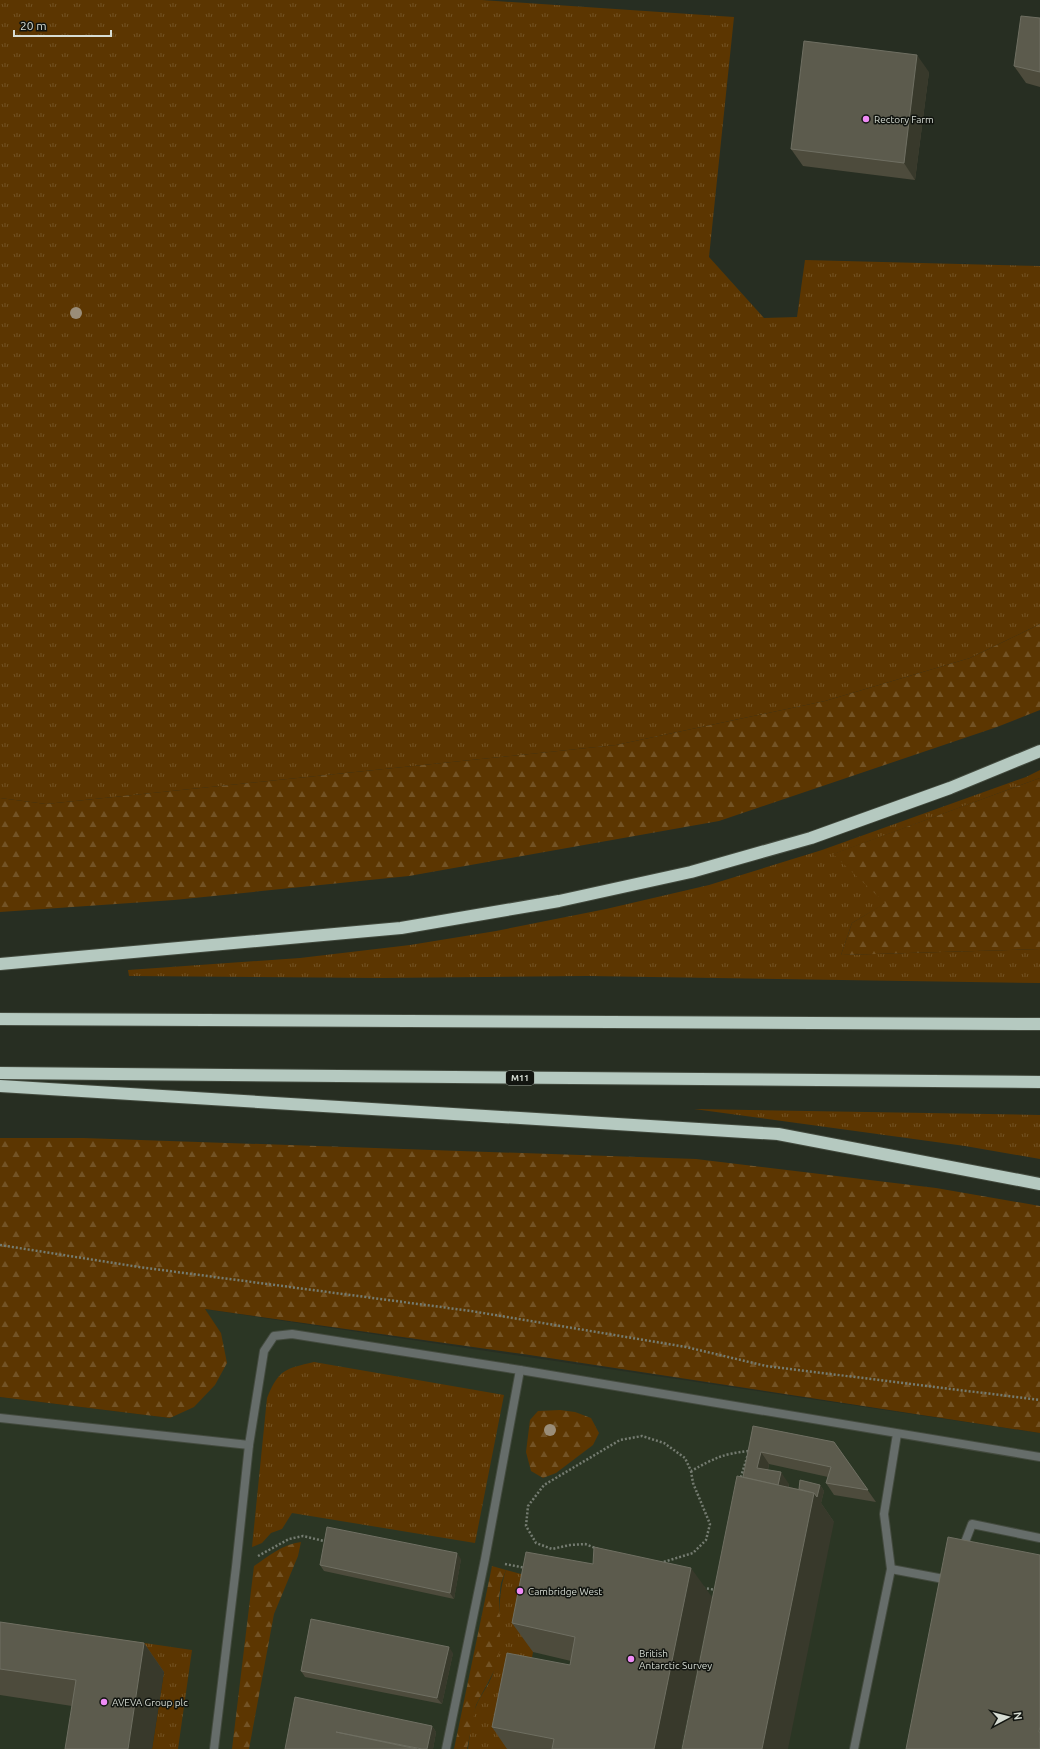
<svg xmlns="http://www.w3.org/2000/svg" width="1040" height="1749" viewBox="0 0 1040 1749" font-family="Ubuntu,sans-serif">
<defs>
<pattern id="grass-tufts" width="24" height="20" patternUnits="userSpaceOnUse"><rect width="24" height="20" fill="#5c3601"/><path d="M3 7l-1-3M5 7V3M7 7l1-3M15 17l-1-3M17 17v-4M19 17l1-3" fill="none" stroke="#735325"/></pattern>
<pattern id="forest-firs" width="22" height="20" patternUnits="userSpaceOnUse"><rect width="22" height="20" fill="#5c3601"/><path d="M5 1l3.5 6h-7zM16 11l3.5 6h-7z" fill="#735325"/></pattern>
</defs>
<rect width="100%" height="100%" fill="#272e22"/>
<polygon fill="#2b3624" points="204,1309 1040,1433 1040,1749 0,1749 0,1397 170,1418 221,1333"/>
<g fill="url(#grass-tufts)">
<polygon points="0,0 482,0 734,17 709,257 764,318 797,317 805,260 1040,266 1040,624 970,658 825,701 616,745 46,804 0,798"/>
<polygon points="1040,770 1040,778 834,854 886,903 852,923 841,955 1040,949 1040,983 587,976 380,978 129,976 128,970 300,958 410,945 496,931 606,909 709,885 822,850 1026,777"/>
<polygon points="694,1109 1040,1115 1040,1159 965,1146"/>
<path d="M314 1362 504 1395 475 1543 292 1513 282 1529 271 1533 262 1543 252 1547 267 1398C279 1369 285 1369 314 1362Z"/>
<path d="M506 1570 547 1581 514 1749H468C470 1735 471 1717 477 1704 482 1693 491 1682 494 1670 502 1637 495 1602 506 1570Z"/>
<polygon points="56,1630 192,1650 178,1749 152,1749 164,1672 54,1638"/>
</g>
<g fill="url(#forest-firs)">
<polygon points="1040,624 1040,710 997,727 719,821 409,876 174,900 0,912 0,798 46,804 616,745 825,701 970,658"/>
<polygon points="1040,778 1040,949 841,955 852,923 885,903 833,854"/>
<polygon points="0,1138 83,1138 696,1159 936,1188 1040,1206 1040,1433 523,1354 205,1309 221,1333 227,1363 215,1385 194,1407 170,1418 0,1397"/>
<polygon points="560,1410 575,1412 591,1418 599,1433 593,1445 556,1473 543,1478 531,1471 526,1452 530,1420 538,1411"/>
<path d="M301 1542 298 1556 274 1614 249 1749H232L254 1566C269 1556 283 1544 301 1542Z"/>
<polygon points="492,1566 506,1570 501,1583 499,1598 500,1650 494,1671 476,1705 467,1749 454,1749"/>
</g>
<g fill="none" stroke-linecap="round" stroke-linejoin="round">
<g stroke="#434a3e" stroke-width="10">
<g id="service">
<polyline points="0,1418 249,1445 264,1351 274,1336 292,1334 520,1370 1040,1457"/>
<polyline points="962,1550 972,1524 1040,1538"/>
<polyline points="891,1569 949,1580"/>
<polyline points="214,1749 236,1567 249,1445"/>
<polyline points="446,1749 485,1559 520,1370"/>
<polyline points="854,1749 891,1569 884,1514 897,1434"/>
</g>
</g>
<g stroke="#434a3e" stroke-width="14">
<g id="motorway">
<polyline points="0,964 401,928 559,901 691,872 811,838 950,788 1040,751"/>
<polyline points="0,1019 1040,1024"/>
<polyline points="0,1073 1040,1082"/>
<polyline points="0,1086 778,1134 1040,1184"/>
</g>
</g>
<g stroke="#757c71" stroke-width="2.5" stroke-dasharray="2 2" stroke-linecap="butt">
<polyline points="0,1245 139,1267 471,1311 686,1347 766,1366 1040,1400"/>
<path d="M598 1549 585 1544 570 1545 552 1549 536 1543 526 1526 528 1506 544 1485 620 1440 642 1436 664 1443 685 1458 691 1471C715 1458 722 1454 749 1451L740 1480"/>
<polyline points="258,1556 289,1539 303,1536 328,1542"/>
<polyline points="660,1563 693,1553 706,1540 710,1524 693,1483 691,1471"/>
<polyline points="505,1564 526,1568"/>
<polyline points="703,1588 717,1590"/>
</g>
<use href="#service" stroke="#666d6a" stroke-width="8"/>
<use href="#motorway" stroke="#b5c9c0" stroke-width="12"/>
</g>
<g fill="#9a8d78">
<circle cx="76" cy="313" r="6"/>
<circle cx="550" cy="1430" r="6"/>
</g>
<g fill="#4d4b3c">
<polygon points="1040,18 1040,87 1026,83 1014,66"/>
<polygon points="929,72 915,180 803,166 791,149"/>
<polygon points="753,1426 834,1442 876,1502 834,1495 826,1483 828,1477 769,1464 768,1470 789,1484 789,1487 799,1489 820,1485 824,1491 821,1503 834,1522 743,1477"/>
<polygon points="461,1559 454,1599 324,1571 320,1565"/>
<polygon points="712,1597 681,1749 507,1749 492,1727 570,1665 571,1661 533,1652 512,1623"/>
<polygon points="0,1622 144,1643 164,1672 72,1706 0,1695"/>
<polygon points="453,1653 442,1704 305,1677 301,1671"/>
<polygon points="432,1726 436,1732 433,1749 285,1749"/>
</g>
<g fill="#38392b">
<polygon points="917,55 929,72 915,180 904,163"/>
<polygon points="761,1452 769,1464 765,1480 757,1468"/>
<polygon points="781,1472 789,1484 786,1501 778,1489"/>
<polygon points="820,1485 824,1491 821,1503 834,1522 788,1749 762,1749 814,1493"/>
<polygon points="457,1553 461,1559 454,1599 450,1593"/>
<polygon points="691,1568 712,1597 681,1749 654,1749"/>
<polygon points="144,1643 164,1672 152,1749 128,1749"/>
<polygon points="449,1647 453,1653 442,1704 437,1698"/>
<polygon points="432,1726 436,1732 433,1749 427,1749"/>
</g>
<g fill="#5c5b4d" stroke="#6f6f62">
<polygon points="1021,16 1040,18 1040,72 1014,66"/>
<polygon points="804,41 917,55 904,163 791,149"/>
<polygon points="753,1426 834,1442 868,1490 826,1483 831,1467 761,1452 757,1468 781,1472 778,1485 743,1477"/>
<polygon points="737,1476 814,1493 762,1749 682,1749"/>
<polygon points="800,1480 820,1485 817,1497 814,1493 799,1489"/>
<polygon points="327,1527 457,1553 450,1593 320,1565"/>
<polygon points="948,1537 1040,1555 1040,1726 1039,1732 1040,1732 1040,1749 906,1749"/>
<polygon points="594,1547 691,1568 654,1749 552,1749 554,1739 492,1727 507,1653 570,1665 575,1637 512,1623 526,1552 593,1564"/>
<polygon points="311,1619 449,1647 437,1698 301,1671"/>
<polygon points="0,1622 144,1643 128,1749 65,1749 76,1680 0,1669"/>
<polygon points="295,1697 432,1726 427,1749 422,1749 336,1732 417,1749 285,1749"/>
</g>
<g fill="#ef8bf6" stroke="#121510" stroke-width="1.5">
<circle cx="866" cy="119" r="4"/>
<circle cx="520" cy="1591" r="4"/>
<circle cx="631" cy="1659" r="4"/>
<circle cx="104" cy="1702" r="4"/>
</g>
<g text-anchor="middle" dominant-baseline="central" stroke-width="3" stroke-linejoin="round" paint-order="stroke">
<rect fill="#121510" stroke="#9ca199" stroke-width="1" x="506" y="1071" width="28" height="14" rx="3"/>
<g font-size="9" font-weight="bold" fill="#d7ddd4">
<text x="520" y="1078">M11</text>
</g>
<g font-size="10" fill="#d7ddd4" stroke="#121510" text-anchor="start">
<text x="874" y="119">Rectory Farm</text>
<text x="528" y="1591">Cambridge West</text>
<text x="639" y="1653">British<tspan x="639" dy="12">Antarctic Survey</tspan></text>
<text x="112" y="1702">AVEVA Group plc</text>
</g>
</g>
<g transform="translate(1008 1717) rotate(83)" stroke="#121510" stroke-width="3" paint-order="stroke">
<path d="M0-3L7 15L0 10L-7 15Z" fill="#d7ddd4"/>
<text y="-6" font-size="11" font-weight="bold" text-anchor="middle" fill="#d7ddd4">N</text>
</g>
<path d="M14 30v6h97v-6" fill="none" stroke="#d7ddd4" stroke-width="2"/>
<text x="20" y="30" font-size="12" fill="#d7ddd4" stroke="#121510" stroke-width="3" paint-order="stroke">20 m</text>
</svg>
